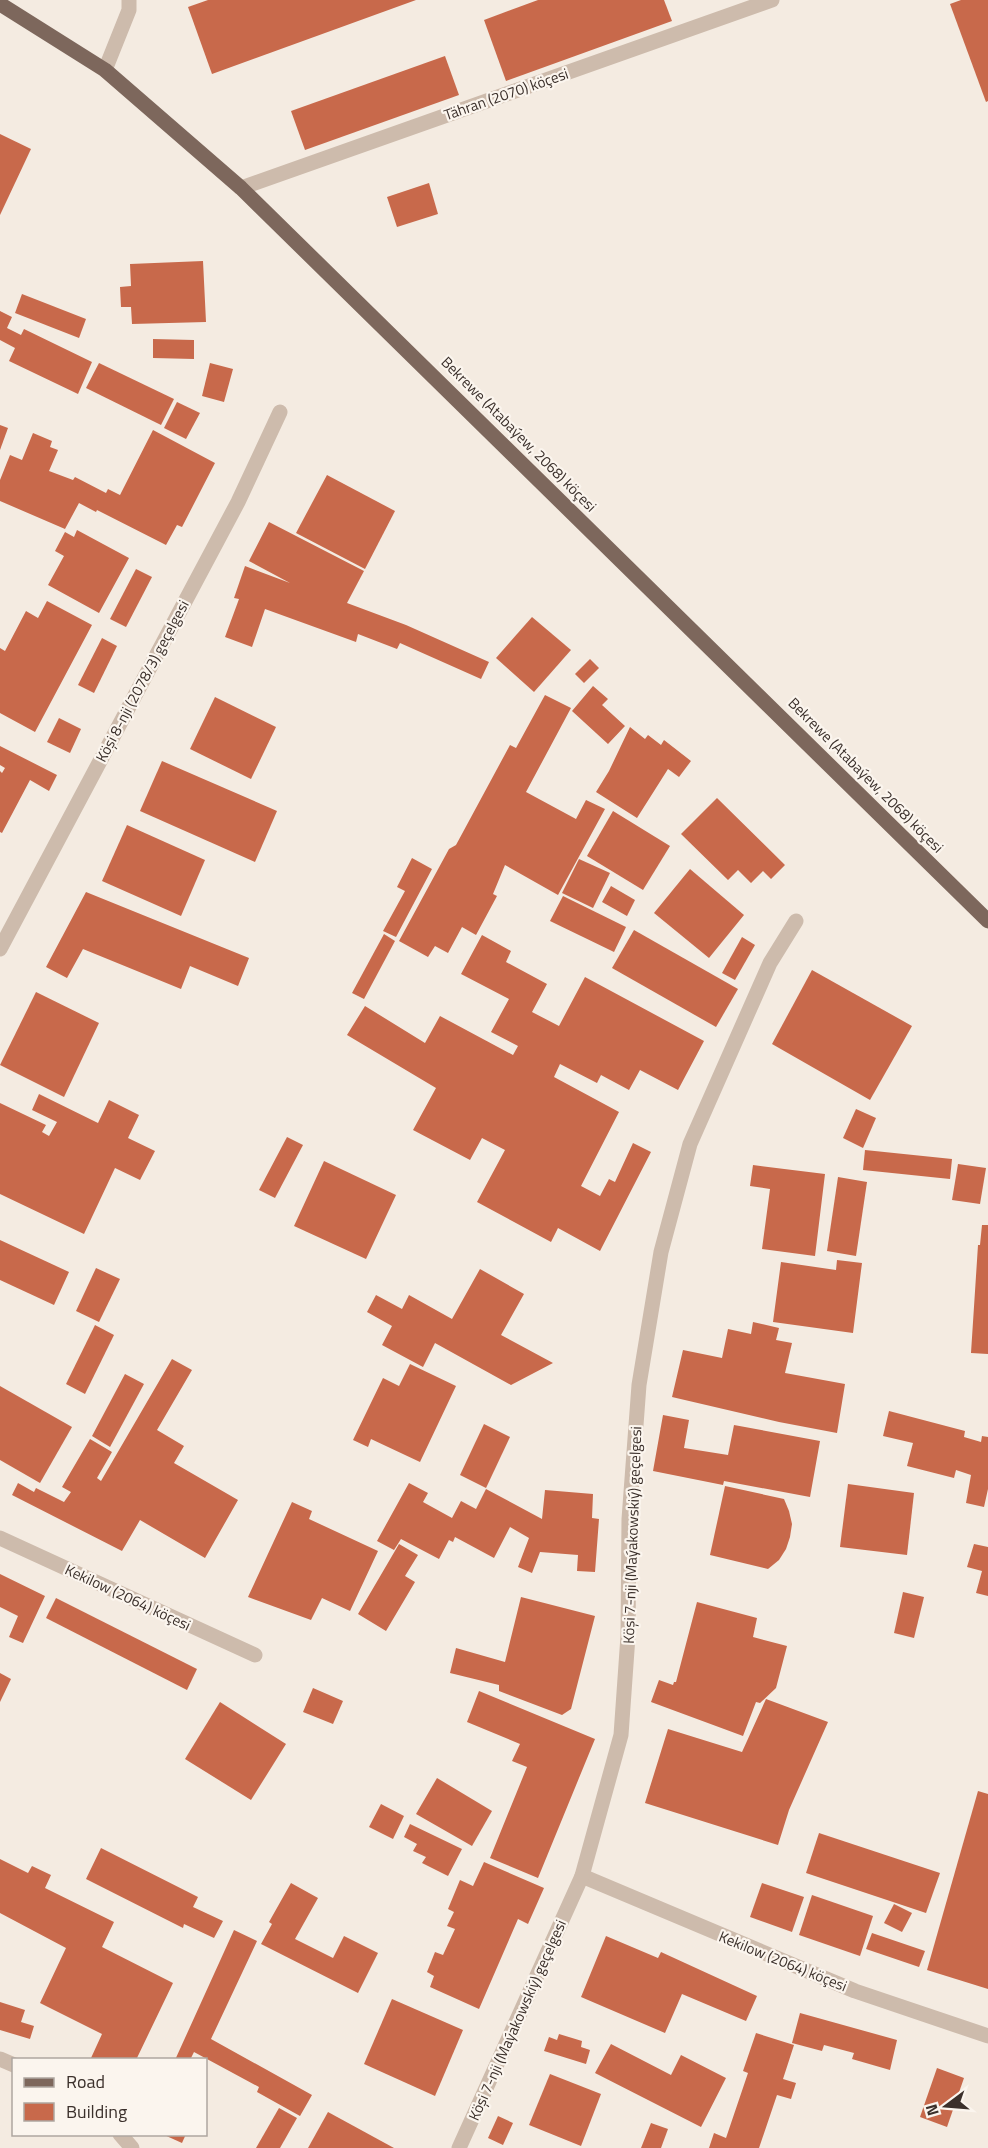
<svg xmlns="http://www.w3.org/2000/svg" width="988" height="2148" viewBox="0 0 988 2148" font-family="'Titillium Web',sans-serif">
<rect width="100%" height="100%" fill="#f4ebe1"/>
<g fill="#c8694b">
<polygon points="208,0 416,0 212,74 188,7"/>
<polygon points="538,0 664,0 672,21 506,81 484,20"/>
<polygon points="961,0 988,0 988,101 986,102 950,4"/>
<polygon points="445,56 459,95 305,150 291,111"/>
<polygon points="0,134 31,149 0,215"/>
<polygon points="429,183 438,214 397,227 387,197"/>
<polygon points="203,261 206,322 132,324 131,307 121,307 120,287 131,286 130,264"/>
<polygon points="22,294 86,319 79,338 15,313"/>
<polygon points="0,311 12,317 7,328 21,335 24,329 92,362 78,394 9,361 15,348 0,340"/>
<polygon points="153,339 194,340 194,359 153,358"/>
<polygon points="99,363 174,399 161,425 86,388"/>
<polygon points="210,363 233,369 224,402 202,396"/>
<polygon points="177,402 200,413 186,439 164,428"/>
<polygon points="0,425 8,428 0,450"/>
<polygon points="153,430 215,463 182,527 177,525 166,545 97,510 96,512 79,503 65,529 0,501 0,480 10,455 22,460 33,433 52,441 50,447 58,450 49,471 73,480 75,477 106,493 108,489 120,495"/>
<polygon points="327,475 395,511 365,569 296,533"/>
<polygon points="269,522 364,571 347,603 406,625 489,662 481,679 400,643 397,649 358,634 356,642 265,609 252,647 225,637 239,599 234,598 245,566 290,583 249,561"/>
<polygon points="77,530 129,558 99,613 48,585 64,556 55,551 65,532 74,537"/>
<polygon points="136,569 152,577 126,627 110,619"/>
<polygon points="47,601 92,625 35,732 0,713 0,648 5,651 26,611 38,618"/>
<polygon points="532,617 571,650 534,692 496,658"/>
<polygon points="102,638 117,646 94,693 78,685"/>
<polygon points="590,659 599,668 584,683 575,674"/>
<polygon points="593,686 608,699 602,705 625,726 608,744 572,711"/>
<polygon points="545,695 571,708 526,792 576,819 586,800 605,809 558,895 505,865 493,894 497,896 476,935 462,927 448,953 435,946 428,957 399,941 449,849 456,845 510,745 516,748"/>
<polygon points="215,697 276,727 251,779 190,749"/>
<polygon points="59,718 81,729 70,753 47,742"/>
<polygon points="630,727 645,739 648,735 661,745 664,740 691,761 679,777 668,769 637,818 596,792 609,771"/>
<polygon points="0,746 57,775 49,791 30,780 2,833 0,832 0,771 2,773 5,768 0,765"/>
<polygon points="162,761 277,811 255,862 140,811"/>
<polygon points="717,798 785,865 771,879 763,871 751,883 738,870 728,880 681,834"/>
<polygon points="613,811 670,846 643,890 587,856"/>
<polygon points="127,825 205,860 181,916 102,881"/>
<polygon points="412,858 432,869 396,937 383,931 405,891 397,887"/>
<polygon points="579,859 610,873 593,908 562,893"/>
<polygon points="690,869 744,915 709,958 654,913"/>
<polygon points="611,886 635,900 627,916 602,902"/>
<polygon points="86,892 249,958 238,986 190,966 181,989 83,949 67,978 46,967"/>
<polygon points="563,896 626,927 614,952 550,921"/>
<polygon points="634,930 738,989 716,1027 612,968"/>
<polygon points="384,934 395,941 364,999 352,993"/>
<polygon points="482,935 511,951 506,962 547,984 532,1012 559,1026 585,977 704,1041 678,1090 640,1070 629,1090 601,1075 597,1083 560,1064 554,1077 619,1112 581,1186 600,1196 609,1179 615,1182 633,1143 651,1152 600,1251 558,1228 551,1242 477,1202 505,1150 482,1138 470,1160 413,1130 436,1088 347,1035 365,1006 425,1043 440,1016 513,1055 518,1046 491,1032 509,999 461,974"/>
<polygon points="742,937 755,945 735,980 722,973"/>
<polygon points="812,970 912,1026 870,1100 772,1044"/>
<polygon points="36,992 99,1023 64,1097 0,1065"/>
<polygon points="39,1094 98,1123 109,1100 139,1115 128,1138 155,1151 140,1180 115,1168 84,1234 0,1194 0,1103 46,1125 42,1132 49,1136 57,1122 32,1110"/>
<polygon points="856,1109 876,1118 863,1148 843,1138"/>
<polygon points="287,1137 303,1145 275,1198 259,1190"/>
<polygon points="865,1150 952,1159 950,1179 863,1170"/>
<polygon points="324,1161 396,1195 366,1259 294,1226"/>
<polygon points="958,1164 986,1168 980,1204 952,1200"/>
<polygon points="753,1165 825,1174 815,1256 762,1249 770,1189 750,1186"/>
<polygon points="838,1177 867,1182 856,1256 827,1251"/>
<polygon points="982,1225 988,1225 988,1354 971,1353 978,1245 980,1245"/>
<polygon points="0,1240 69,1272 54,1305 0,1280"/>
<polygon points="837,1260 862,1263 853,1333 773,1322 781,1262 836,1270"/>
<polygon points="96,1268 120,1279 99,1322 76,1311"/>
<polygon points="480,1269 524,1294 501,1335 553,1363 511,1385 435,1343 423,1367 382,1345 392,1326 367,1312 376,1295 402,1309 409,1295 452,1319"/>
<polygon points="753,1322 779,1328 776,1340 792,1343 785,1373 845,1384 837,1433 779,1422 672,1397 683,1350 722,1358 728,1329 751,1334"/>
<polygon points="95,1325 114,1335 85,1394 66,1384"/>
<polygon points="172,1359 192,1370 157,1430 184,1446 174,1463 238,1500 205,1558 140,1520 122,1551 12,1495 18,1483 34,1492 36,1488 64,1502 71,1492 62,1487 90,1439 112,1452 97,1478 101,1481"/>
<polygon points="410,1364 456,1386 420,1462 371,1439 368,1447 353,1440 383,1378 399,1386"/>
<polygon points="125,1374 144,1384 110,1447 92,1436"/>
<polygon points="0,1386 72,1427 40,1483 0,1460"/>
<polygon points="889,1411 965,1431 964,1437 981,1442 982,1436 988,1437 988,1489 984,1507 966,1503 971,1475 956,1470 954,1478 907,1466 913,1443 883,1436"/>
<polygon points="663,1415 689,1420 684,1448 728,1455 734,1425 820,1441 810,1497 724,1481 723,1485 653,1471"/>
<polygon points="484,1424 510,1437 486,1488 460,1475"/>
<polygon points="409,1483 428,1493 423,1502 452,1518 461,1501 476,1509 486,1489 542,1519 545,1490 593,1494 592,1518 599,1519 595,1572 577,1571 578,1555 540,1552 532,1573 518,1567 529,1538 510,1527 494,1558 455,1537 453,1542 449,1540 439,1559 401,1539 394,1550 377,1541"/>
<polygon points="848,1484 914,1493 907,1555 840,1547"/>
<polygon points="725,1486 784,1499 789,1511 792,1524 790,1537 786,1549 779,1560 768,1569 710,1555"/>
<polygon points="292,1502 312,1511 309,1519 378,1551 350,1611 322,1598 311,1620 248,1597"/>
<polygon points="399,1544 418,1555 405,1576 415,1582 386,1631 358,1614"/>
<polygon points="974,1544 988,1547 988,1596 976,1593 982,1571 967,1567"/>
<polygon points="0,1574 45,1596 23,1643 9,1637 18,1616 0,1607"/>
<polygon points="903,1592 924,1597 914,1638 894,1633"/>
<polygon points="521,1597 595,1616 571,1709 562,1715 499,1691 499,1685 450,1673 456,1648 505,1662"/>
<polygon points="56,1598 197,1669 187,1690 46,1618"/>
<polygon points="697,1602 757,1618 753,1637 787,1646 776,1688 760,1703 756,1702 743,1736 651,1702 659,1680 673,1685 674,1682 676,1682"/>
<polygon points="0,1673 11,1679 0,1702"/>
<polygon points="313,1688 343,1701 333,1724 303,1712"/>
<polygon points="479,1691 595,1739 538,1878 490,1858 527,1767 512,1761 520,1744 467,1722"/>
<polygon points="766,1699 828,1722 789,1810 778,1845 645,1803 668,1729 742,1752"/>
<polygon points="220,1702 286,1744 251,1800 185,1759"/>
<polygon points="437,1778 492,1811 472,1846 416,1814"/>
<polygon points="978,1791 988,1794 988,1989 927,1970"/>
<polygon points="381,1804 404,1816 393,1839 369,1827"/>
<polygon points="410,1824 462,1849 448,1876 422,1863 426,1857 413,1851 417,1844 404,1837"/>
<polygon points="819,1833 940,1873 926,1913 806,1873"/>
<polygon points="101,1848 198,1897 193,1907 223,1921 214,1938 184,1924 183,1928 86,1879"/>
<polygon points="0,1859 28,1873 32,1866 51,1875 45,1888 114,1922 102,1947 173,1983 136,2060 91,2058 102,2034 40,2003 66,1948 0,1913"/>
<polygon points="484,1862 544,1888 528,1924 518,1919 479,2009 430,1987 434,1976 427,1972 435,1952 443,1955 455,1929 447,1926 454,1912 448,1909 460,1880 473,1886"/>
<polygon points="291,1883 318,1898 295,1939 333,1958 344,1936 378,1953 358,1993 261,1944 272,1924 269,1922"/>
<polygon points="762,1883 804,1897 792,1932 750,1917"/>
<polygon points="812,1895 873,1916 860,1956 799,1935"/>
<polygon points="894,1904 912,1913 902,1932 884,1923"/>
<polygon points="234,1930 257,1941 211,2039 312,2095 300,2116 257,2092 259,2087 194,2052 190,2060 175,2060"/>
<polygon points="872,1933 925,1951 919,1967 866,1949"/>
<polygon points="606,1936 658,1958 661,1952 757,1996 746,2021 682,1994 665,2033 581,1997"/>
<polygon points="392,1999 463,2030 435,2096 364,2064"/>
<polygon points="0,2002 25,2010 21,2022 34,2026 30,2039 0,2030"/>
<polygon points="800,2013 897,2040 890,2070 852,2059 854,2053 824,2045 822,2051 792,2043"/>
<polygon points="756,2033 794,2045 783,2079 796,2083 791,2099 777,2095 759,2148 709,2148 714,2133 726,2138 748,2073 743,2071"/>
<polygon points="559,2034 582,2041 581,2047 590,2050 586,2064 544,2051 549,2037 557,2040"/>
<polygon points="611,2044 671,2075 681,2055 726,2078 701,2127 595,2073"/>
<polygon points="937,2068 964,2078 947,2127 920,2117"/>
<polygon points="550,2074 601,2094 581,2146 529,2125"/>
<polygon points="279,2108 297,2118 280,2148 256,2148"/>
<polygon points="328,2112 394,2148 308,2148"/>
<polygon points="498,2116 513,2123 503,2145 488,2138"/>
<polygon points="651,2123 668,2129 661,2148 641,2148"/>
<polygon points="162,2134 186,2134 182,2143"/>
</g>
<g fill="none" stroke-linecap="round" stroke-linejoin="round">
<g stroke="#cdbbac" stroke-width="15">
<polyline points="105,70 129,10 129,0"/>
<polyline points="241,188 772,0"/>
<polyline points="0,949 238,502 280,412"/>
<polyline points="0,1538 255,1655"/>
<polyline points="582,1876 855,1991 988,2036"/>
<polyline points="0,2059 14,2065"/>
<polyline points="120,2134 132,2148"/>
<polyline points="459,2148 582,1876 621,1735 628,1636 629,1519 639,1385 661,1252 690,1144 770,963 796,921"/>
</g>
<polyline stroke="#7d675c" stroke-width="15" points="0,4 105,70 241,188 988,921"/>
</g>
<g text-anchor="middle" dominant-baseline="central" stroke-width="4.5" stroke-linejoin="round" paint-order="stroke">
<g font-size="15" fill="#3b302b" stroke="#fbf5ee">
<text transform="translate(506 94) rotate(-19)">Tähran (2070) köçesi</text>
<text transform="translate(519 434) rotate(45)">Bekrewe (Atabaýew, 2068) köçesi</text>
<text transform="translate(142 681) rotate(-62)">Köşi 8-nji (2078/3) geçelgesi</text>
<text transform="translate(866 775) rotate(45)">Bekrewe (Atabaýew, 2068) köçesi</text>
<text transform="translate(632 1535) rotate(-88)">Köşi 7-nji (Maýakowskiý) geçelgesi</text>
<text transform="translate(128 1597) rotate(25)">Kekilow (2064) köçesi</text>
<text transform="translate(783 1961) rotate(22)">Kekilow (2064) köçesi</text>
<text transform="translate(517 2020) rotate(-66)">Köşi 7-nji (Maýakowskiý) geçelgesi</text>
</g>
</g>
<rect x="12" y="2058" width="195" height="78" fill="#fbf5ee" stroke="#aea6a0" stroke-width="1.5"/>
<rect x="24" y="2078" width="30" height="9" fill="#7d675c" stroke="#aea6a0" stroke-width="1.5"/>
<text x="66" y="2088" font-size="18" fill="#3b302b">Road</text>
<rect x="24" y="2103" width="30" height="18" fill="#c8694b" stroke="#aea6a0" stroke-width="1.5"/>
<text x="66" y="2118" font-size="18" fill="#3b302b">Building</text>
<g transform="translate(946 2106) rotate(254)" stroke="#fbf5ee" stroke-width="4.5" paint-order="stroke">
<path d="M0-4.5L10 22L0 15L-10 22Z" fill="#3b302b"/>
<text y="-9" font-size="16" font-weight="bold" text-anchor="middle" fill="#3b302b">N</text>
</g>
</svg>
